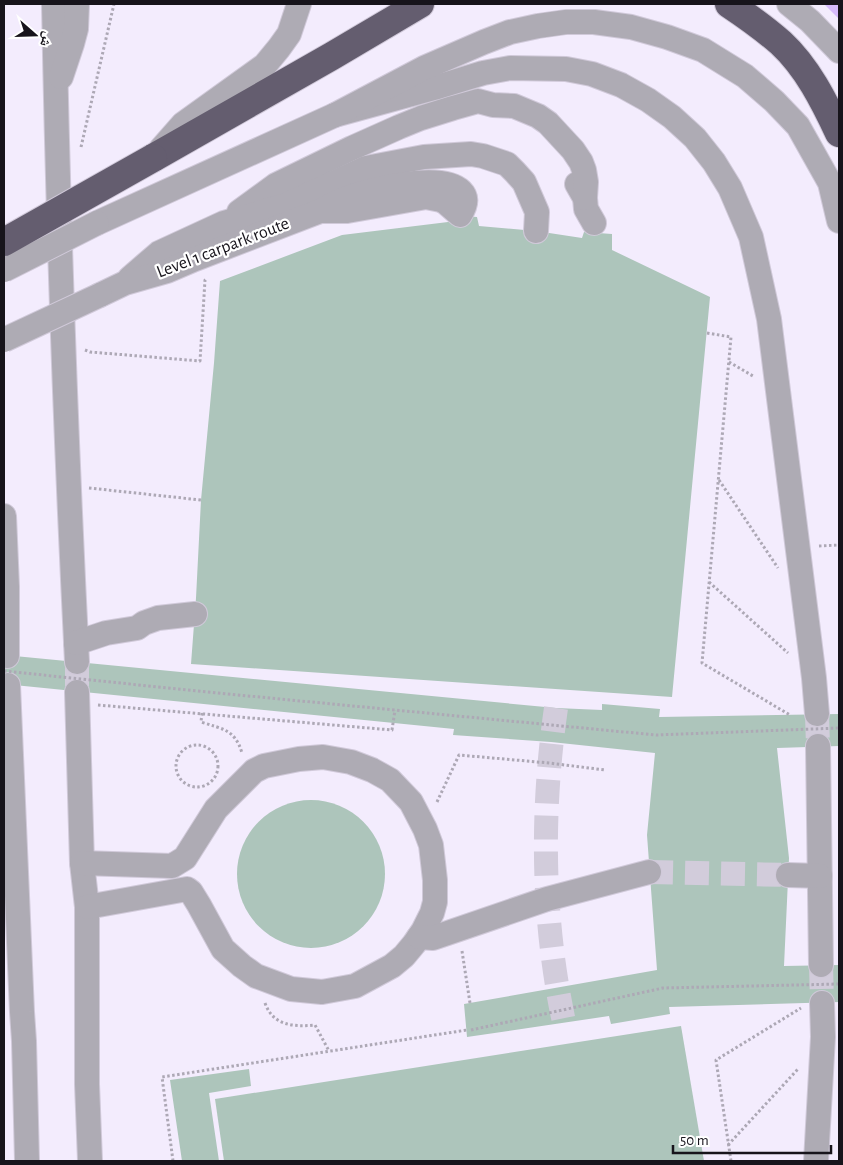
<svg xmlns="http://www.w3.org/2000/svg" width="843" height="1165" viewBox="0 0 843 1165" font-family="'Alegreya Sans','Noto Naskh Arabic',sans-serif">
<rect width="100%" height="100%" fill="#f3ecfd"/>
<polygon fill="#d6bafb" points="824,4 839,4 839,19"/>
<g fill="#adc5bb">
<polygon points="451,215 477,217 479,226 536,231 582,238 584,232 612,234 612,250 710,297 672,697 191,664 196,598 201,500 214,363 220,281 342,235 448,222"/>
<polygon points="4,655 556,708 602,710 602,704 660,709 659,717 839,714 839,746 777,748 789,858 784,966 839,965 839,1002 669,1007 670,1014 611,1024 609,1016 467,1037 464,1004 657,970 647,835 655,753 551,742 453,735 454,729 4,684"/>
<circle cx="311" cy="874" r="74"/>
<polygon points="681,1026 704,1161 224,1161 215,1099"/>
<polygon points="249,1069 251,1086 209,1093 219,1161 182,1161 170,1080"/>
</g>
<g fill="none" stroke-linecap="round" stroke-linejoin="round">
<g stroke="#d2ccdb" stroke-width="24" stroke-dasharray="24 12" stroke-linecap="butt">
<polyline points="77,662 77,692"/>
<path d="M556 708C541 812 542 919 564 1022"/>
<polyline points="817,714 818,746"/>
<polyline points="649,872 788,875"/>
<polyline points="821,965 822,1003"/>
</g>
<g stroke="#d0c9d9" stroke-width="26">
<g id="minor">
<path d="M54 4C58 223 66 443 77 662"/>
<polyline points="789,4 810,21 839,51"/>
<polyline points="61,77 72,44 76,29 77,4"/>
<polyline points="335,115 434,88 483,73 510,68 566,69 592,74 621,85 648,100 672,117 695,138 714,162 730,188 751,237 769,319 814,678 817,714"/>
<polyline points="161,149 183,124 265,65 279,48 289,34 299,4"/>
<polyline points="577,184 585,198 586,209 594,223"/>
<polyline points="239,212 276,185 352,148 399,127 421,118 453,108 478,101 493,105 514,106 538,116 548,123 573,150 581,162 584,170 586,182 585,198"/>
<polyline points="97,223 335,115 424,68 484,42 510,32 538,26 566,22 594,22 631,27 667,37 703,50 745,76 774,101 798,126 830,183 839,221"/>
<polyline points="130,278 159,253 224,223 286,205 366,168 424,157 471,154 483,156 507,164 515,172 524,182 537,212 536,231"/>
<path d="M100 295 125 283 167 271 195 259 320 211H347L426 197 441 200 445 202 460 215C465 207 468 198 461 191 441 171 368 190 344 199 336 202 328 207 320 211"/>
<polyline points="4,516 7,587 7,656"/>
<polyline points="76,643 106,633 137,628 144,623 158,618 195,614"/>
<polyline points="8,685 22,1012 24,1041 27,1161"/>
<polyline points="77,692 82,863 87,907 87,1084 90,1161"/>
<polyline points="818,746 821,965"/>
<polyline points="82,863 172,866 185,858 216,809 254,771 264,766 299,759 323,757 351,762 372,770 390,780 411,802 425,829 431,845 435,880 435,902 432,913 423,931 414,944 404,956 392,966 355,986 322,992 291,989 256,976 242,966 223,949 199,905 191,892 187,889 87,907"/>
<polyline points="788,875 820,876"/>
<polyline points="419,937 433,938 547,899 649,872"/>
<polyline points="816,1161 823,1037 822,1003"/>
</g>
</g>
<g stroke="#d0c9d9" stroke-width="30">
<g id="highway">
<path d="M729 4C747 16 765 29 781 43 807 67 824 101 839 133"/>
<polyline points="153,158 332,56 420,4"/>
</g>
</g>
<g stroke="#ada8b5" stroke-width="3" stroke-dasharray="2.5 2.5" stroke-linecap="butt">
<polyline points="81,147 114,4"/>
<polyline points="707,333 731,337 702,663 790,715"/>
<polyline points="85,350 90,352 200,361 205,280 206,279"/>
<polyline points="729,362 753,376"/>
<polyline points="719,480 778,568"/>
<polyline points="89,488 201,500"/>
<polyline points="819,546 839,545"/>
<polyline points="709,582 788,653"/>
<polyline points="98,705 392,730 395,710"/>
<path d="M202 713 201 722C222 729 235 729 242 753"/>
<circle cx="197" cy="766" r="21"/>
<polyline points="437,802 459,755 549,763 605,770"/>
<polyline points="462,951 470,1003"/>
<path d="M265 1003C273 1026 294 1027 315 1025L329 1051"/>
<polyline points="728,1145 798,1069"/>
<polyline points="173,1161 162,1077 467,1030"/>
<polyline points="731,1161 716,1060 801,1008"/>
</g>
<use href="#minor" stroke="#aeabb4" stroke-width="24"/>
<use href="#highway" stroke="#645d6f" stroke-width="28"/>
<g stroke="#d0c9d9" stroke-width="26" stroke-linecap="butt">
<g id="minor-bridge">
<polyline points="4,270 97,223"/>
<polyline points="4,340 100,295"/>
</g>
</g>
<g stroke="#d0c9d9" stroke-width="30" stroke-linecap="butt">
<polyline id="highway-bridge" points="4,242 153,158"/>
</g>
<g stroke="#ada8b5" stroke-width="3" stroke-dasharray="2.5 2.5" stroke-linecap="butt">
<polyline points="4,671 207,692 656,735 839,728"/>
<polyline points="471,1030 663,988 839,984"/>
</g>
<use href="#minor-bridge" stroke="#aeabb4" stroke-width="24"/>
<use href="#highway-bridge" stroke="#645d6f" stroke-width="28"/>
</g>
<g text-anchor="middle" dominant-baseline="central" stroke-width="4.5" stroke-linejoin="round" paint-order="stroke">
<g font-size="18" fill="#17141b" stroke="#fff">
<text transform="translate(223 248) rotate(-21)">Level 1 carpark route</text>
</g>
</g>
<rect width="843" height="1165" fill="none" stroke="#17141b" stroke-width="10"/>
<g transform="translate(35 35) rotate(110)" stroke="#ffffff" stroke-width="4" paint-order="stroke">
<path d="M0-4L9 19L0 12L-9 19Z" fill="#17141b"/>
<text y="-8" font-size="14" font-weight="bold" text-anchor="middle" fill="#17141b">ش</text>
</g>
<path d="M673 1145v8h158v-8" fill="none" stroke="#17141b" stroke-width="2.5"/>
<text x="680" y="1145" font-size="15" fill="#17141b" stroke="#ffffff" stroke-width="4" paint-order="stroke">50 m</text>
</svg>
